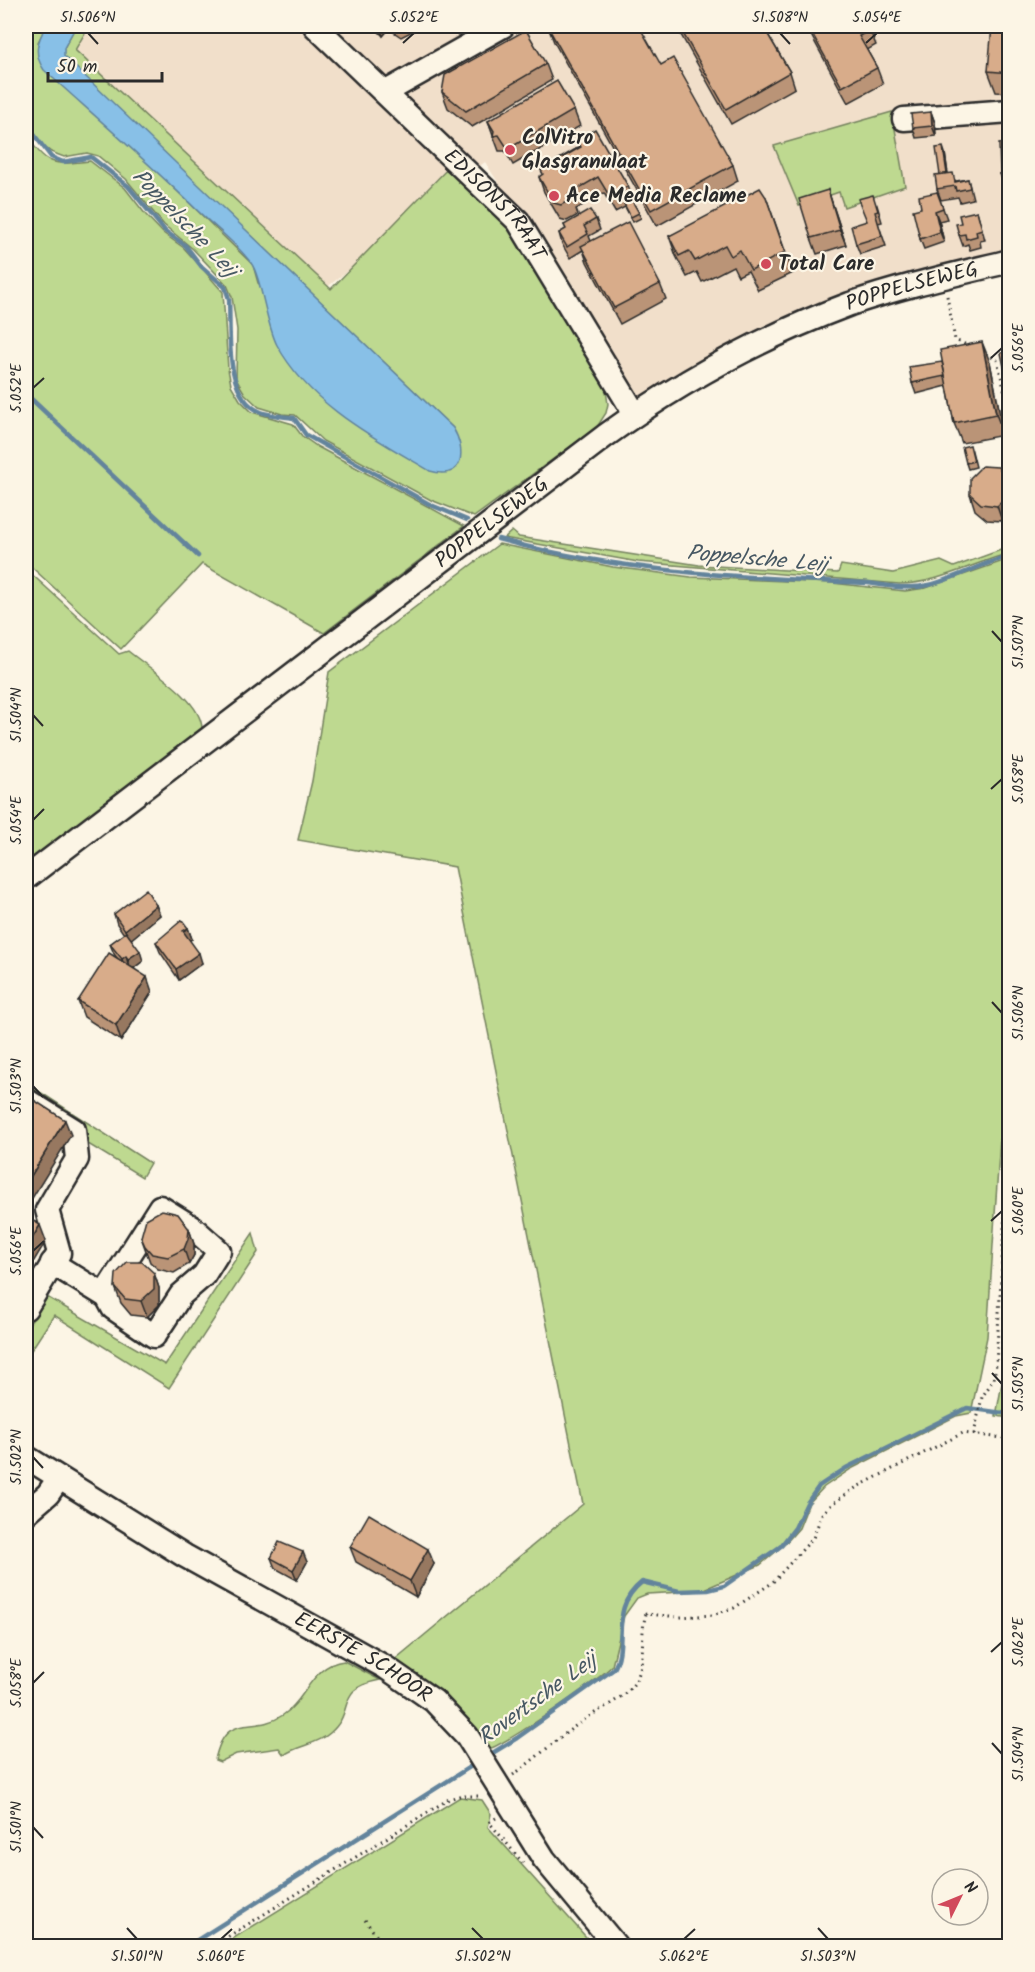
<svg xmlns="http://www.w3.org/2000/svg" width="1035" height="1972" viewBox="0 0 1035 1972" font-family="Kalam,sans-serif">
<rect width="100%" height="100%" fill="#fcf5e5"/>
<filter id="ink" filterUnits="userSpaceOnUse"><feTurbulence type="fractalNoise" baseFrequency=".0167" numOctaves="2"/><feDisplacementMap in="SourceGraphic" scale="12" xChannelSelector="R" yChannelSelector="G"/><feConvolveMatrix kernelMatrix="1 2 1 2 8 2 1 2 1" color-interpolation-filters="sRGB"/></filter>
<g filter="url(#ink)">
<polygon fill="#f1dfca" points="84,26 1009,26 1009,257 880,289 641,404 485,162 326,288 69,54"/>
<g fill="#bed990" stroke="#74825e" stroke-width="1.5">
<polygon points="26,26 46,26 38,42 171,185 253,265 258,283 453,428 63,56 64,48 76,26 89,26 75,50 331,289 452,164 511,226 590,355 606,391 608,404 606,413 597,427 474,517 431,500 323,441 295,415 282,414 259,407 245,394 236,379 237,330 232,297 227,285 193,249 164,225 126,179 98,156 87,153 64,157 51,152 41,144 26,117"/>
<polygon points="892,112 905,186 844,207 839,192 799,206 774,146"/>
<path d="M26 133C45 167 55 165 90 161L125 188 146 215 163 233 184 248 223 292 228 369 231 385 240 400 252 412 293 424 302 436 318 447 464 526 324 633 202 564 121 649 26 562Z"/>
<path d="M512 531 519 537 699 565 838 573 841 565 893 573 941 561 954 567 1009 547 1010 553C972 563 938 584 899 584L638 562 504 538Z"/>
<path d="M499 544 613 567 691 577 832 583 905 591 926 588 1009 559V1000L987 1337 971 1413 956 1416 851 1469 824 1487 809 1503 799 1528 785 1544 760 1565 700 1591 647 1594 637 1598 624 1616 612 1666C594 1683 506 1745 486 1750L392 1662 583 1504 455 867 298 840 312 781 329 672Z"/>
<path d="M26 569 119 654 128 651C150 669 202 700 202 729L26 863Z"/>
<polygon points="26,1083 150,1163 142,1177 26,1106"/>
<polygon points="253,1233 258,1252 169,1388 54,1315 26,1358 26,1329 47,1297 165,1365"/>
<polygon points="1009,1290 1010,1418 1009,1418 996,1416 1006,1361"/>
<path d="M344 1661 380 1680C333 1689 357 1710 330 1733 317 1745 298 1745 284 1755L279 1748 236 1754 220 1762 215 1760C226 1709 253 1736 283 1715 307 1699 311 1665 344 1661Z"/>
<polygon points="460,1797 482,1800 491,1814 488,1827 594,1946 221,1946"/>
</g>
<path fill="#88c0e7" stroke="#63849c" stroke-width="1.5" d="M46 26H76L64 48V56L453 428C467 451 464 481 430 471 374 438 310 405 277 345 266 324 261 276 251 263 237 244 216 228 199 212 149 163 96 117 44 70 33 54 37 42 46 26Z"/>
<g fill="none" stroke-linecap="round" stroke-linejoin="round">
<g stroke="#63849c" stroke-width="4.5">
<path d="M26 124 51 157 63 162 91 157 128 186 165 231 186 246 201 266 225 287 229 299C231 332 223 397 261 412 271 416 283 416 294 418L306 435 431 505 467 520"/>
<polyline points="26,394 198,556"/>
<path d="M498 539C617 572 746 578 868 583 888 586 909 590 929 585 957 578 982 563 1010 556"/>
<path d="M486 1757 517 1738 614 1669C629 1642 608 1609 642 1582L679 1591 708 1590 724 1586 781 1546 795 1528 807 1503 819 1486 846 1468 967 1408 1010 1414"/>
<polyline points="188,1946 476,1763"/>
</g>
<g stroke="#2b2b2b" stroke-width="27">
<g id="minor">
<path id="s1" d="M315 26 518 221 635 414"/>
<polyline points="386,92 503,26"/>
<polyline points="904,119 1010,111"/>
<path id="s2" d="M26 878 605 436C681 381 762 337 850 304 902 286 957 274 1010 261"/>
<polyline points="26,1100 74,1130 77,1159 47,1210 59,1253 26,1308"/>
<polyline points="52,1263 104,1295 106,1295 113,1308 154,1336 181,1295 204,1275 219,1251 192,1227 160,1207 104,1295"/>
<path id="s3" d="M26 1457 185 1556 385 1667 434 1701 467 1736 544 1859 616 1946"/>
<polyline points="26,1513 48,1494 59,1478"/>
</g>
</g>
<g stroke="#2b2b2b" stroke-width="3" stroke-dasharray="1.5 4.5" stroke-linecap="butt">
<polyline points="947,296 955,340 969,346"/>
<polyline points="986,354 997,360 1010,413"/>
<polyline points="974,1434 982,1397 994,1379 996,1364 1010,1126"/>
<path d="M513 1775C538 1757 561 1735 587 1718 603 1707 624 1699 635 1682 647 1662 639 1636 646 1614L680 1617 713 1615 734 1608 772 1583 813 1538 822 1514 833 1503 857 1487 963 1433 1010 1439"/>
<polyline points="496,1818 489,1822 523,1863"/>
<polyline points="365,1920 384,1946"/>
<polyline points="213,1946 449,1799 459,1796 482,1796"/>
</g>
<use href="#minor" stroke="#fcf5e5" stroke-width="22"/>
</g>
<g fill="#ba9477" stroke="#2b2b2b" stroke-width="1.5">
<polygon points="373,26 423,26 401,37 389,29 383,36"/>
<polygon points="676,26 763,26 790,72 795,88 731,124"/>
<polygon points="806,26 868,26 876,45 867,50 877,68 883,84 848,103"/>
<polygon points="1010,26 1010,93 996,92 988,71"/>
<polygon points="548,27 661,65 733,165 738,181 657,226 554,42"/>
<polygon points="546,64 552,80 472,127 448,108 442,92"/>
<polygon points="574,110 580,126 534,153 530,153 530,155 513,165 505,151 499,151 488,121"/>
<polygon points="931,112 935,123 936,136 916,138 913,128"/>
<polygon points="577,140 628,186 634,202 633,202 641,218 633,222 625,207 615,212 604,193 576,209 578,215 567,221 560,219 544,192 539,177 543,174 541,170 579,147"/>
<polygon points="1010,143 1010,184 1004,185 1000,174"/>
<polygon points="945,153 948,174 956,181 968,179 973,199 960,202 958,197 941,200 937,189"/>
<polygon points="828,190 846,245 817,254 811,238"/>
<polygon points="937,192 947,219 939,221 944,242 924,249 920,239 921,208"/>
<polygon points="766,197 793,273 758,290 748,271 738,276 733,266 702,282 697,272 687,277 676,256 669,236"/>
<polygon points="877,205 882,222 878,223 886,246 860,254 856,244 867,221"/>
<polygon points="977,211 985,240 980,241 981,247 970,250 968,244 963,246 959,235 961,223"/>
<polygon points="596,219 600,230 589,236 591,241 660,284 666,299 620,324 587,262 583,250 570,258 562,244 559,233 566,229 564,225"/>
<polygon points="1010,351 1010,387 1006,376"/>
<polygon points="990,362 1004,435 962,443 954,423 947,386 916,394 912,383"/>
<polygon points="972,451 976,467 968,469 966,463"/>
<polygon points="1009,479 1010,515 1002,521 987,520 975,510 970,494"/>
<polygon points="156,905 160,915 131,939 143,961 134,968 152,992 121,1041 84,1017 78,1001 117,958 114,954 110,944 124,934 117,924 114,914"/>
<polygon points="188,928 192,939 189,940 202,963 179,980 160,952 156,942"/>
<polygon points="189,1229 194,1244 194,1255 189,1264 174,1273 158,1269 150,1262 141,1237"/>
<polygon points="154,1273 159,1288 159,1305 147,1317 131,1315 121,1303 115,1287"/>
<polygon points="350,1547 434,1564 416,1597 356,1562"/>
<polygon points="271,1558 307,1562 297,1580 275,1568"/>
</g>
<g fill="#977861" stroke="#2b2b2b" stroke-width="1.5">
<polygon points="379,26 388,26 389,29 383,36"/>
<polygon points="931,112 935,123 936,136 932,126"/>
<polygon points="943,147 945,153 949,182 947,177"/>
<polygon points="828,190 833,206 846,245 840,230"/>
<polygon points="935,211 939,221 944,242 940,232"/>
<polygon points="982,342 990,362 1004,435 996,414"/>
<polygon points="1009,479 1010,515 1002,521 997,506"/>
<polygon points="156,905 160,915 129,941 125,930"/>
<polygon points="188,928 192,939 187,942 183,931"/>
<polygon points="140,951 143,961 131,970 128,959"/>
<polygon points="199,953 202,963 179,980 176,969"/>
<polygon points="126,956 129,967 125,970 122,959"/>
<polygon points="147,977 152,992 121,1041 116,1025"/>
<polygon points="65,1120 71,1135 26,1208 26,1184"/>
<polygon points="40,1225 46,1241 26,1274 26,1249"/>
<polygon points="189,1229 194,1244 194,1255 189,1264 184,1249"/>
<polygon points="154,1273 159,1288 159,1305 147,1317 141,1301"/>
<polygon points="428,1549 434,1564 416,1597 410,1581"/>
<polygon points="303,1552 307,1562 297,1580 293,1570"/>
</g>
<g fill="#d8ac8a" stroke="#2b2b2b" stroke-width="1.5">
<polygon points="550,26 639,26 661,65 673,58 733,165 651,210 548,27"/>
<polygon points="679,26 763,26 790,72 726,109"/>
<polygon points="808,26 868,26 871,30 859,36 877,68 842,87"/>
<polygon points="992,26 1010,26 1010,73 988,71"/>
<polygon points="526,30 546,64 466,111 442,92 445,75"/>
<polygon points="557,81 574,110 528,137 523,137 525,139 508,149 499,135 493,136 494,131 488,121"/>
<polygon points="931,112 932,126 913,128 911,114"/>
<polygon points="595,129 628,186 610,197 598,177 569,194 572,199 561,205 554,203 539,177 543,174 541,170 581,147 577,140"/>
<polygon points="1010,143 1010,173 1000,174 999,144"/>
<polygon points="943,147 947,174 940,175 936,148"/>
<polygon points="953,173 955,182 968,179 970,188 956,191 955,186 937,189 935,175"/>
<polygon points="760,188 766,197 785,252 751,270 740,250 731,256 725,245 695,261 689,251 679,256 669,236"/>
<polygon points="828,190 840,230 811,238 799,199"/>
<polygon points="937,192 943,208 935,211 940,232 920,239 913,210 921,208 919,196"/>
<polygon points="873,195 878,211 875,212 882,236 856,244 851,226 867,221 858,199"/>
<polygon points="631,199 639,213 631,217 624,204"/>
<polygon points="590,210 596,219 584,226 588,234 567,247 559,233 566,229 564,225"/>
<polygon points="977,211 982,229 976,231 977,236 966,239 965,234 959,235 956,224 961,223 959,215"/>
<polygon points="628,222 660,284 614,308 581,246"/>
<polygon points="982,342 996,414 954,423 940,350"/>
<polygon points="1010,351 1010,376 1006,376 1001,353"/>
<polygon points="942,362 945,376 912,383 909,367"/>
<polygon points="970,445 974,461 966,463 962,447"/>
<polygon points="982,466 998,467 1009,479 1009,495 997,506 981,504 970,494 970,478"/>
<polygon points="146,889 156,905 125,930 114,914"/>
<polygon points="182,920 188,928 183,931 199,953 176,969 156,942"/>
<polygon points="126,932 140,951 128,959 126,956 122,959 110,944"/>
<polygon points="109,953 147,977 116,1025 78,1001"/>
<polygon points="26,1095 65,1120 26,1184"/>
<polygon points="162,1210 178,1214 189,1229 188,1239 184,1249 168,1257 152,1254 145,1246 141,1237 146,1219"/>
<polygon points="26,1216 40,1225 26,1249"/>
<polygon points="127,1262 142,1262 154,1273 154,1289 141,1301 125,1299 115,1287 116,1274"/>
<polygon points="369,1514 428,1549 410,1581 350,1547"/>
<polygon points="279,1542 303,1552 293,1570 271,1558"/>
</g>
</g>
<path fill="none" stroke="#2b2b2b" stroke-width="2" d="M88 33 98 44M780 33 790 44M403 43 414 33M866 43 877 33M991 358 1002 348M33 388 44 378M992 631 1002 642M33 715 43 726M991 789 1002 779M33 820 44 809M992 1002 1002 1013M33 1086 43 1097M991 1221 1002 1211M33 1251 44 1241M992 1373 1002 1384M33 1457 43 1468M991 1652 1002 1642M33 1683 44 1672M992 1743 1002 1754M33 1827 43 1838M127 1928 137 1939M472 1928 483 1939M818 1928 828 1939M221 1939 232 1929M684 1939 695 1929"/>
<g fill="#d1495b" stroke="#fcf5e5" stroke-width="2">
<circle cx="510" cy="150" r="6"/>
<circle cx="554" cy="196" r="6"/>
<circle cx="766" cy="264" r="6"/>
</g>
<g text-anchor="middle" dominant-baseline="central" stroke-width="4.5" stroke-linejoin="round" paint-order="stroke">
<g font-size="21" font-weight="bold" fill="#2b2b2b" stroke="#fcf5e5" text-anchor="start">
<text x="522" y="138">ColVitro<tspan x="522" dy="24">Glasgranulaat</tspan></text>
<text x="566" y="196">Ace Media Reclame</text>
<text x="778" y="264">Total Care</text>
</g>
<g font-size="21" fill="#2b2b2b" stroke="#fcf5e5">
<text stroke="none"><textPath href="#s1" startOffset="254">EDISONSTRAAT</textPath></text>
<text stroke="none"><textPath href="#s2" startOffset="1072">POPPELSEWEG</textPath></text>
<text stroke="none"><textPath href="#s2" startOffset="586">POPPELSEWEG</textPath></text>
<text stroke="none"><textPath href="#s3" startOffset="392">EERSTE SCHOOR</textPath></text>
</g>
<g font-size="22" font-style="italic" fill="#475863" stroke="#fcf5e5">
<text transform="translate(184 224) rotate(46)">Poppelsche Leij</text>
<text transform="translate(757 560) rotate(5)">Poppelsche Leij</text>
<text transform="translate(538 1700) rotate(-36)">Rovertsche Leij</text>
</g>
</g>
<rect width="1035" height="1972" fill="none" stroke="#fcf5e5" stroke-width="66"/>
<g transform="translate(960 1897) rotate(47)"><circle r="28" fill="#fcf5e5" stroke="#a8a49b" stroke-width="1.5"/>
<path d="M0-4.5L10 22L0 15L-10 22Z" fill="#d1495b"/>
<text y="-9" font-size="16" font-weight="bold" text-anchor="middle" fill="#2b2b2b">N</text>
</g>
<path d="M48 72v9h114v-9" fill="none" stroke="#2b2b2b" stroke-width="3"/>
<text x="57" y="72" font-size="18" fill="#2b2b2b" stroke="#fcf5e5" stroke-width="4.5" paint-order="stroke">50 m</text>
<rect x="33" y="33" width="969" height="1906" fill="none" stroke="#2b2b2b" stroke-width="2"/>
<g font-size="15" text-anchor="middle" fill="#2b2b2b">
<text x="88" y="22">51.506°N</text>
<text x="414" y="22">5.052°E</text>
<text x="780" y="22">51.508°N</text>
<text x="877" y="22">5.054°E</text>
<text transform="translate(1018 348) rotate(-90)" y="5">5.056°E</text>
<text transform="translate(16 388) rotate(-90)" y="5">5.052°E</text>
<text transform="translate(1018 642) rotate(-90)" y="5">51.507°N</text>
<text transform="translate(16 715) rotate(-90)" y="5">51.504°N</text>
<text transform="translate(1018 779) rotate(-90)" y="5">5.058°E</text>
<text transform="translate(16 820) rotate(-90)" y="5">5.054°E</text>
<text transform="translate(1018 1013) rotate(-90)" y="5">51.506°N</text>
<text transform="translate(16 1086) rotate(-90)" y="5">51.503°N</text>
<text transform="translate(1018 1211) rotate(-90)" y="5">5.060°E</text>
<text transform="translate(16 1251) rotate(-90)" y="5">5.056°E</text>
<text transform="translate(1018 1384) rotate(-90)" y="5">51.505°N</text>
<text transform="translate(16 1457) rotate(-90)" y="5">51.502°N</text>
<text transform="translate(1018 1642) rotate(-90)" y="5">5.062°E</text>
<text transform="translate(16 1683) rotate(-90)" y="5">5.058°E</text>
<text transform="translate(1018 1754) rotate(-90)" y="5">51.504°N</text>
<text transform="translate(16 1827) rotate(-90)" y="5">51.501°N</text>
<text x="137" y="1961">51.501°N</text>
<text x="221" y="1961">5.060°E</text>
<text x="483" y="1961">51.502°N</text>
<text x="684" y="1961">5.062°E</text>
<text x="828" y="1961">51.503°N</text>
</g>
</svg>
